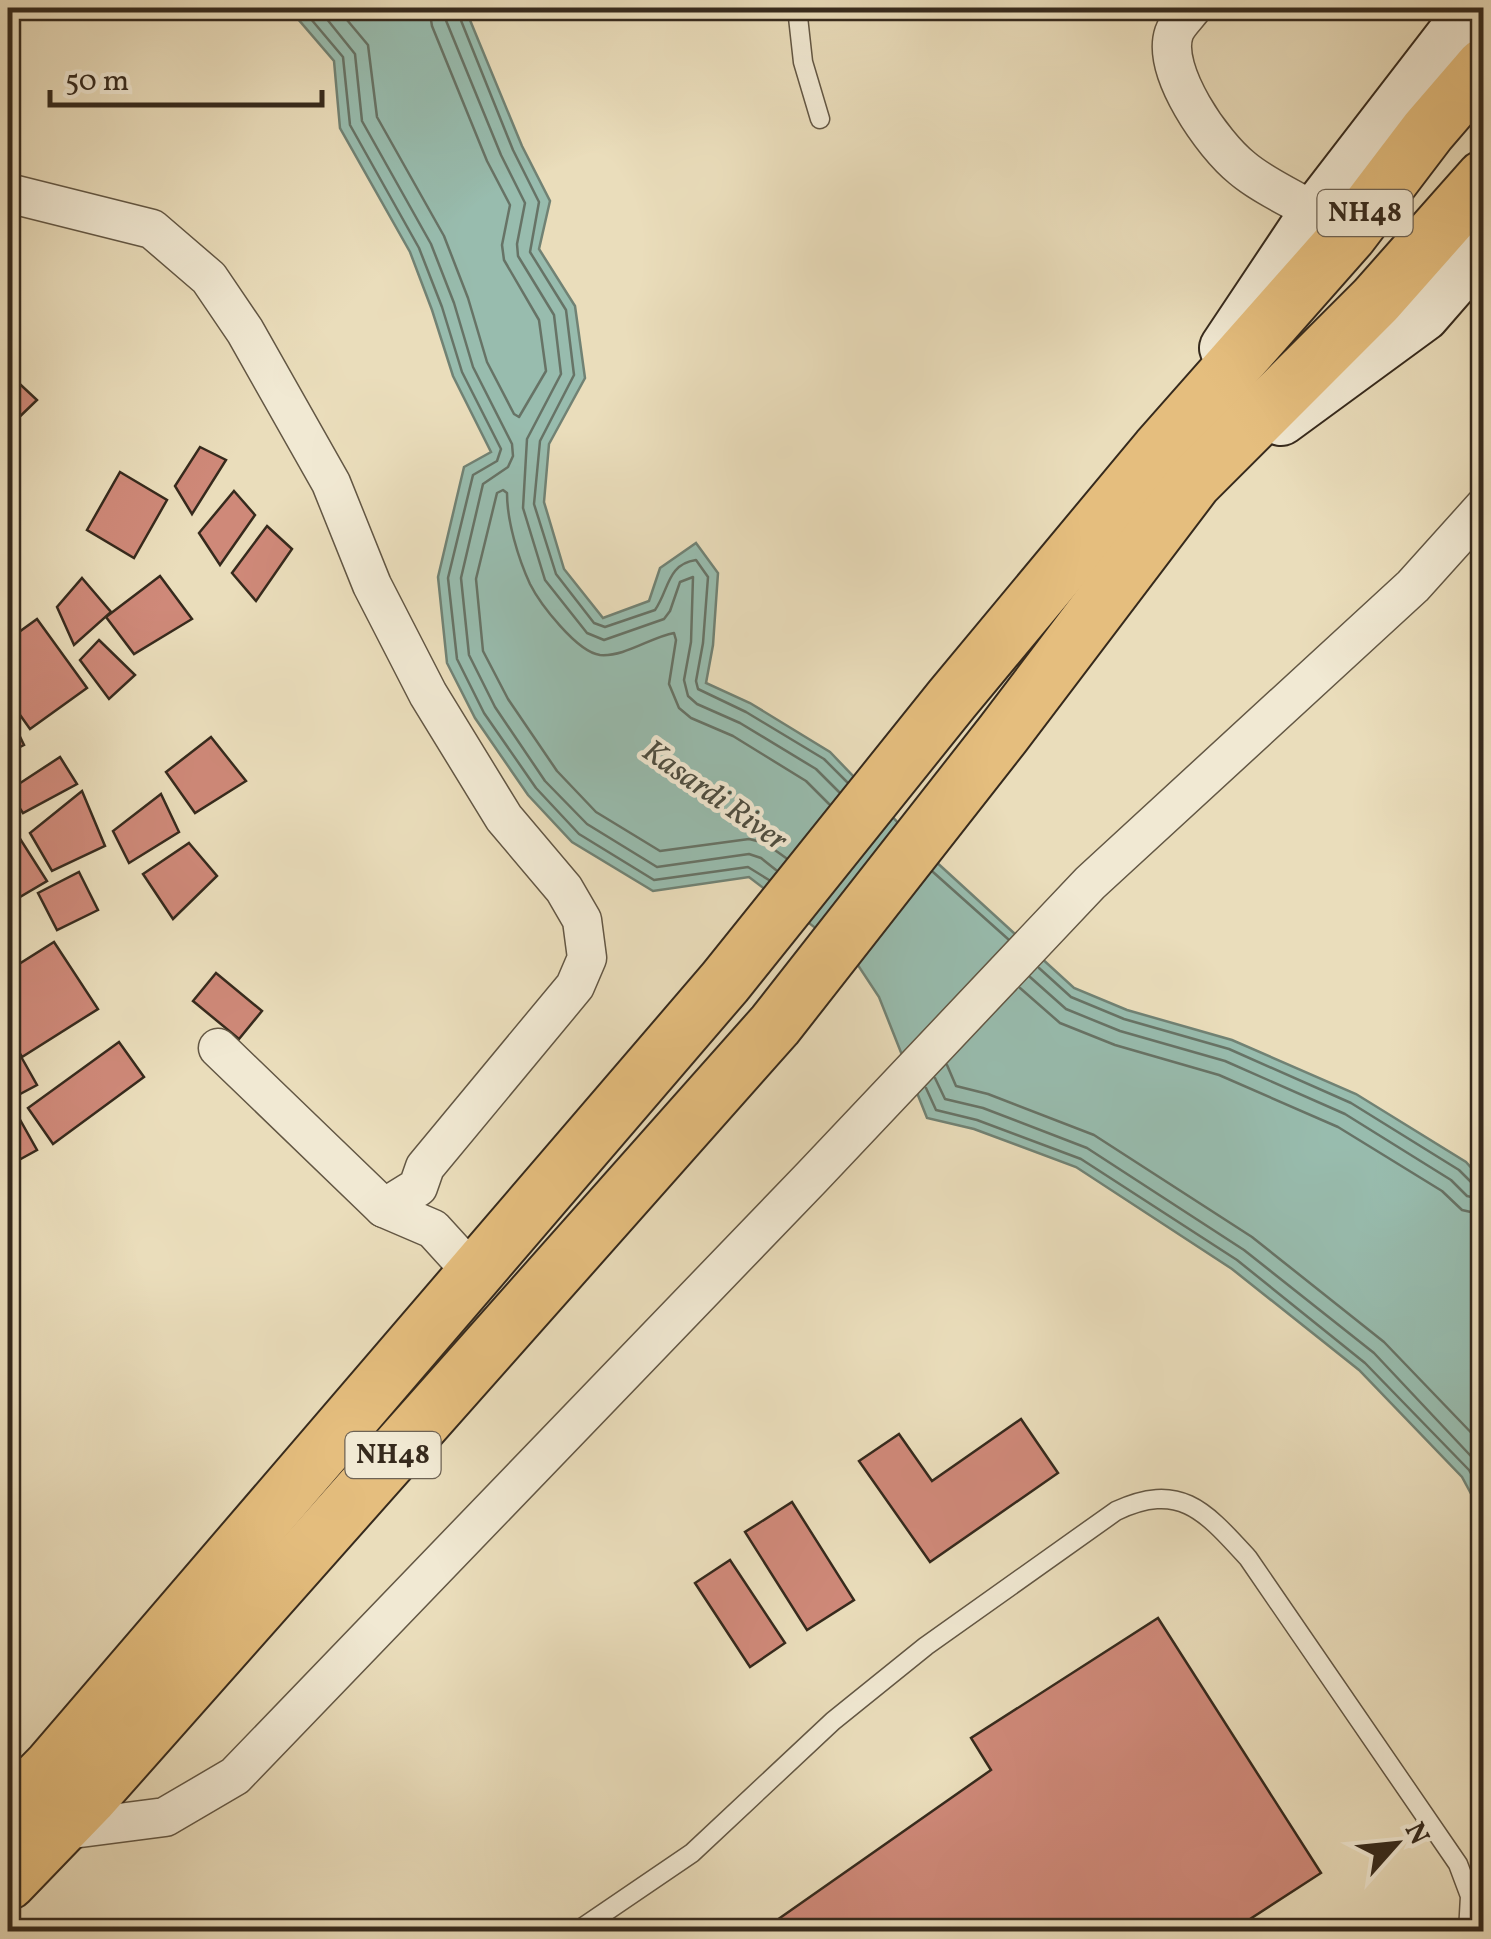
<svg xmlns="http://www.w3.org/2000/svg" width="1491" height="1939" viewBox="0 0 1491 1939" font-family="Vollkorn,serif">
<rect width="100%" height="100%" fill="#eaddbb"/>
<filter id="stains"><feTurbulence type="fractalNoise" baseFrequency=".002" numOctaves="4"/><feColorMatrix values="0 0 0 0 .2 0 0 0 0 .09 0 0 0 0 .02 0 0 0 .5 -.17"/></filter>
<radialGradient id="worn" r=".72"><stop offset=".6" stop-color="#630" stop-opacity="0"/><stop offset="1" stop-color="#630" stop-opacity=".3"/></radialGradient>
<polygon fill="#98bcae" stroke="#718274" stroke-width="2.5" points="244,8 465,8 522,146 550,201 539,249 575,306 585,378 549,444 544,502 564,569 603,618 649,601 660,568 696,543 718,573 713,645 706,683 750,703 830,752 933,859 1074,988 1127,1010 1232,1040 1356,1094 1466,1162 1483,1181 1483,1516 1462,1477 1359,1370 1232,1269 1076,1167 974,1129 927,1118 879,997 852,956 749,877 653,891 572,842 528,795 475,718 447,663 438,577 464,467 491,452 453,376 432,310 410,252 340,128 334,61 297,18"/>
<g fill="none" stroke-linecap="round" stroke-linejoin="round">
<g stroke="#677366" stroke-width="2.5">
<polyline points="295,8 305,12 343,57 350,125 419,248 442,307 462,372 501,449 497,461 473,475 448,578 457,659 484,713 536,788 579,834 654,880 748,867 769,880"/>
<polyline points="318,8 355,54 362,121 431,244 454,303 473,367 512,444 513,456 508,467 483,484 461,578 469,655 495,707 545,781 587,824 657,867 749,854 761,858 776,870"/>
<polyline points="337,8 368,45 377,117 444,236 468,298 487,362 514,414 519,417 546,371 539,320 504,260 502,245 510,205 487,161 432,26 429,8"/>
<polyline points="444,8 445,18 501,155 525,203 517,244 518,256 554,315 561,374 527,439 523,508 545,580 587,633 604,640 664,619 670,611 680,582 693,577 691,642 684,680 688,696 697,704 740,723 816,769 839,792"/>
<path d="M456 8 513 150 539 202 530 252 566 310 574 375 540 441 534 504 556 574 594 623 605 627 655 610C669 590 667 564 696 560L708 577 703 643 696 681 698 689 746 712 824 759 847 782"/>
<path d="M786 858 765 843 749 839 660 851 596 812 557 771 508 699 483 651 476 579 497 493 503 490 507 493C507 521 518 558 530 584 540 604 577 652 600 655 625 657 651 637 674 633L676 640 669 684 679 708 691 718 733 736 806 781 829 804"/>
<polyline points="933,872 1008,939"/>
<polyline points="1039,968 1071,997 1124,1019 1229,1049 1351,1103 1459,1170 1474,1185 1484,1187"/>
<polyline points="1030,977 1066,1009 1120,1031 1225,1061 1345,1114 1451,1180 1467,1196 1484,1200"/>
<polyline points="1020,988 1060,1023 1115,1045 1219,1075 1338,1127 1442,1191 1462,1210 1484,1215"/>
<polyline points="947,1065 956,1086 988,1094 1094,1135 1252,1237 1384,1342 1484,1446"/>
<polyline points="935,1078 945,1099 983,1108 1087,1148 1244,1250 1374,1353 1484,1470"/>
<polyline points="926,1088 936,1110 977,1120 1081,1159 1237,1260 1365,1363 1469,1470 1484,1496"/>
</g>
</g>
<g fill="#cf8979" stroke="#362a1d" stroke-width="2.5">
<polygon points="8,373 37,400 8,428"/>
<polygon points="200,447 226,460 192,514 175,486"/>
<polygon points="120,472 167,500 134,558 87,530"/>
<polygon points="234,491 255,515 220,565 199,533"/>
<polygon points="267,526 292,549 256,601 232,573"/>
<polygon points="160,576 192,619 134,654 106,617"/>
<polygon points="82,578 111,612 74,645 57,607"/>
<polygon points="37,619 87,688 30,729 8,698 8,640"/>
<polygon points="99,640 135,675 109,699 80,660"/>
<polygon points="8,712 24,745 8,753"/>
<polygon points="211,737 246,781 195,813 166,772"/>
<polygon points="60,757 77,784 23,813 8,791"/>
<polygon points="82,791 105,846 52,871 30,833"/>
<polygon points="161,794 179,832 129,863 113,831"/>
<polygon points="10,823 47,881 8,904 8,824"/>
<polygon points="189,843 217,876 173,919 143,874"/>
<polygon points="79,872 98,910 57,930 38,893"/>
<polygon points="54,942 98,1009 22,1057 8,1034 8,971"/>
<polygon points="216,973 262,1011 239,1039 193,1001"/>
<polygon points="119,1042 144,1077 53,1144 28,1108"/>
<polygon points="19,1053 37,1085 9,1100 37,1150 8,1166 8,1059"/>
<polygon points="1021,1419 1058,1473 930,1562 859,1461 899,1434 932,1481"/>
<polygon points="792,1502 854,1600 807,1630 745,1532"/>
<polygon points="730,1560 785,1643 750,1667 695,1583"/>
<polygon points="1158,1618 1321,1873 1230,1932 760,1932 991,1770 971,1738"/>
</g>
<g fill="none" stroke-linecap="round" stroke-linejoin="round">
<g stroke="#635744" stroke-width="21">
<g id="lane">
<polyline points="797,8 803,62 820,119"/>
<path d="M576 1932 692 1853 833 1721 926 1646 1116 1511C1180 1481 1205 1511 1248 1558L1458 1864 1470 1896 1468 1932"/>
</g>
</g>
<g stroke="#635744" stroke-width="41">
<g id="street">
<path d="M1192 8C1187 15 1177 24 1174 33 1161 71 1213 145 1242 168 1263 186 1292 198 1316 213"/>
<polyline points="8,193 152,229 209,278 245,331 331,483 372,585 428,694 504,818 564,889 582,920 587,958 575,986 425,1167 418,1187 384,1208 433,1229 474,1274"/>
<polyline points="218,1048 384,1208"/>
<polyline points="57,1831 165,1817 235,1776 812,1177 1090,883 1413,586 1484,507"/>
</g>
</g>
<g stroke="#362a1d" stroke-width="56">
<g id="secondary">
<polyline points="1226,348 1316,213 1474,8"/>
<polyline points="1281,419 1423,315 1484,245"/>
</g>
</g>
<g stroke="#362a1d" stroke-width="59">
<g id="highway">
<polyline points="8,1811 52,1766 725,982 952,699 1159,450 1349,235 1428,131 1484,66"/>
<polyline points="8,1882 89,1798 775,1025 1003,734 1194,482 1376,300 1484,178"/>
</g>
</g>
<use href="#lane" stroke="#f1e9d3" stroke-width="18"/>
<use href="#street" stroke="#f1e9d3" stroke-width="38"/>
<use href="#secondary" stroke="#f1e9d3" stroke-width="52"/>
<use href="#highway" stroke="#e5be7e" stroke-width="55"/>
</g>
<g text-anchor="middle" dominant-baseline="central" stroke-width="9" stroke-linejoin="round" paint-order="stroke">
<g fill="#f1e9d3" stroke="#6e6354" stroke-width="2.5">
<rect x="1317.5" y="190" width="95" height="46" rx="8"/>
<rect x="345.5" y="1432" width="95" height="46" rx="8"/>
</g>
<g font-size="28" font-weight="bold" fill="#362a1d">
<text x="1365" y="213">NH48</text>
<text x="393" y="1455">NH48</text>
</g>
<g font-size="32" font-style="italic" fill="#4e4e41" stroke="#f1e9d3">
<text transform="translate(714 797) rotate(35)">Kasardi River</text>
</g>
</g>
<rect width="1491" height="1939" fill="none" stroke="#eaddbb" stroke-width="40"/>
<rect x="10" y="10" width="1471" height="1919" fill="none" stroke="#362a1d" stroke-width="5"/>
<rect x="20" y="20" width="1451" height="1899" fill="none" stroke="#362a1d" stroke-width="2.5"/>
<g transform="translate(1396 1844) rotate(63)" stroke="#f1e9d3" stroke-width="8" paint-order="stroke">
<path d="M0-8L18 38L0 25L-18 38Z" fill="#362a1d"/>
<text y="-15" font-size="28" font-weight="bold" text-anchor="middle" fill="#362a1d">N</text>
</g>
<path d="M50 90v15h272v-15" fill="none" stroke="#362a1d" stroke-width="5"/>
<text x="65" y="90" font-size="30" fill="#362a1d" stroke="#f1e9d3" stroke-width="8" paint-order="stroke">50 m</text>
<rect width="100%" height="100%" filter="url(#stains)"/>
<rect width="100%" height="100%" fill="url(#worn)"/>
</svg>
